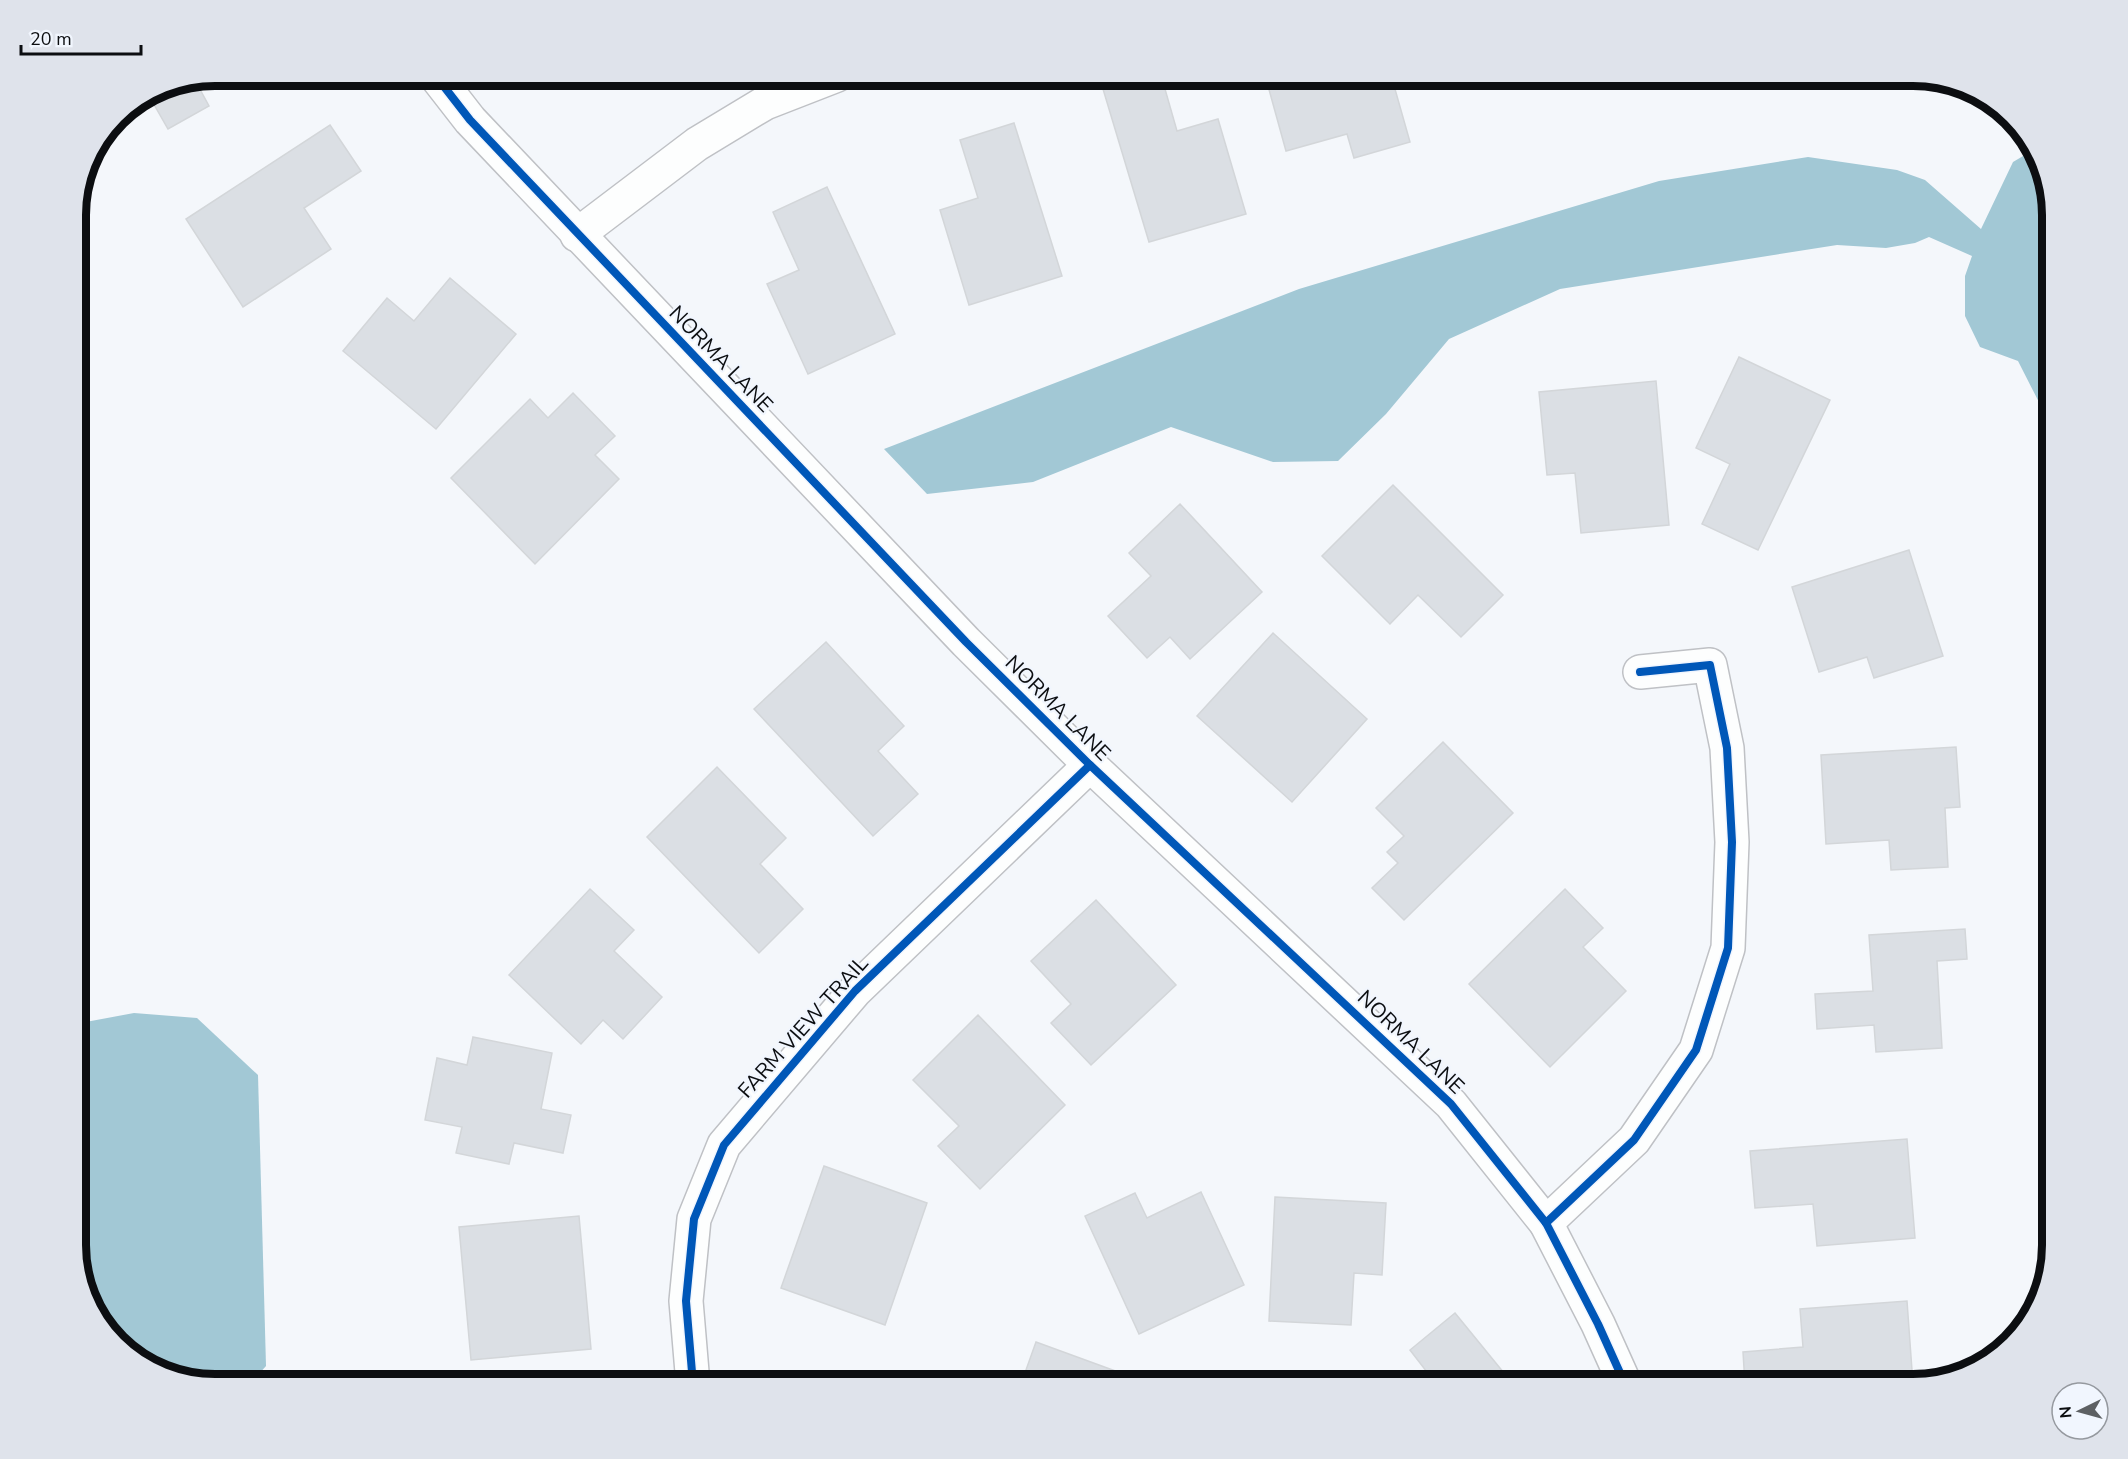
<svg xmlns="http://www.w3.org/2000/svg" width="2128" height="1459" viewBox="0 0 2128 1459" font-family="'Nunito Sans',sans-serif">
<rect width="100%" height="100%" fill="#f4f7fb"/>
<g fill="#a2c8d5">
<polygon points="2035,149 2038,152 2053,214 2053,511 2046,416 2018,361 1980,347 1965,316 1965,276 1972,256 1929,237 1915,243 1886,248 1837,245 1560,289 1449,339 1386,414 1338,461 1273,462 1171,427 1033,482 927,494 884,449 1299,289 1659,181 1808,157 1897,170 1925,180 1981,229 2013,162"/>
<polygon points="134,1013 197,1018 258,1075 266,1366 250,1384 214,1384 137,1360 93,1314 75,1253 75,1024"/>
<polygon points="2053,1207 2053,1245 2047,1265 2049,1228"/>
</g>
<g fill="#dbdfe4" stroke="#d3d6d9" stroke-width="1.5">
<polygon points="599,75 621,75 604,84"/>
<polygon points="1151,75 1161,75 1177,131 1218,119 1246,214 1149,242 1103,89"/>
<polygon points="1265,75 1391,75 1410,142 1354,158 1347,134 1286,151"/>
<polygon points="1456,75 1518,75 1458,87"/>
<polygon points="207,76 196,82 209,106 168,129 148,94 161,85"/>
<polygon points="1014,123 1062,276 969,305 940,210 978,198 960,140"/>
<polygon points="330,125 361,171 304,208 331,249 243,307 186,219"/>
<polygon points="827,187 895,334 808,374 767,284 799,270 773,212"/>
<polygon points="450,278 516,334 436,429 343,351 387,298 414,321"/>
<polygon points="1739,357 1830,400 1758,550 1702,524 1730,464 1696,448"/>
<polygon points="1656,381 1669,525 1581,533 1575,473 1547,475 1539,392"/>
<polygon points="573,393 615,436 595,455 619,479 535,564 451,478 530,399 548,418"/>
<polygon points="1393,485 1503,595 1461,637 1418,595 1390,624 1322,556"/>
<polygon points="1180,504 1262,592 1190,659 1170,637 1147,658 1108,616 1151,576 1129,553"/>
<polygon points="1909,550 1943,656 1874,678 1867,657 1819,672 1792,587"/>
<polygon points="1273,633 1367,719 1292,802 1197,716"/>
<polygon points="826,642 904,726 878,751 918,794 873,836 754,709"/>
<polygon points="1443,742 1513,813 1404,920 1372,888 1398,863 1387,852 1404,836 1376,808"/>
<polygon points="1956,747 1960,807 1945,808 1948,867 1891,870 1889,840 1826,844 1821,755"/>
<polygon points="717,767 786,838 760,864 803,909 759,953 647,837"/>
<polygon points="590,889 634,930 614,951 662,997 623,1039 603,1020 581,1044 509,975"/>
<polygon points="1565,889 1603,928 1583,947 1626,991 1550,1067 1469,984"/>
<polygon points="1096,900 1176,985 1091,1065 1051,1023 1071,1004 1031,961"/>
<polygon points="1965,929 1967,959 1937,961 1942,1048 1876,1052 1874,1025 1817,1029 1815,994 1873,991 1869,935"/>
<polygon points="978,1015 1065,1105 980,1189 938,1146 959,1126 913,1080"/>
<polygon points="473,1037 552,1053 541,1109 571,1115 563,1153 514,1143 509,1164 456,1153 462,1127 425,1120 437,1058 467,1065"/>
<polygon points="1907,1139 1915,1238 1817,1246 1813,1204 1755,1208 1750,1151"/>
<polygon points="824,1166 927,1203 885,1325 781,1288"/>
<polygon points="1201,1192 1244,1285 1139,1334 1085,1216 1135,1193 1147,1218"/>
<polygon points="1275,1197 1386,1203 1382,1275 1354,1273 1351,1325 1269,1321"/>
<polygon points="579,1216 591,1349 471,1360 459,1227"/>
<polygon points="1907,1301 1913,1384 1745,1384 1743,1352 1803,1347 1800,1309"/>
<polygon points="1455,1313 1513,1384 1412,1384 1427,1372 1410,1350"/>
<polygon points="1036,1342 1151,1384 1021,1384"/>
</g>
<g fill="none" stroke-linecap="round" stroke-linejoin="round">
<g stroke="#bfc1c5" stroke-width="36">
<g id="minor">
<polyline points="577,235 697,144 765,103 837,75"/>
<polyline points="1546,1223 1634,1140 1696,1050 1728,948 1732,842 1727,748 1710,665 1640,672"/>
<polyline points="693,1384 686,1301 694,1219 724,1145 855,991 1090,765"/>
</g>
</g>
<g stroke="#bfc1c5" stroke-width="36">
<polyline id="tertiary" points="435,75 470,120 966,642 1090,765 1451,1104 1546,1223 1598,1324 1625,1384"/>
</g>
<use href="#minor" stroke="#fdfefe" stroke-width="33"/>
<use href="#tertiary" stroke="#fdfefe" stroke-width="33"/>
<g stroke="#f1f6fe" stroke-width="11">
<g id="cycleway">
<polyline points="435,75 470,120 966,642 1090,765 1451,1104 1546,1223 1598,1324 1625,1384"/>
<polyline points="1546,1223 1634,1140 1696,1050 1728,948 1732,842 1727,748 1710,665 1640,672"/>
<polyline points="693,1384 686,1301 694,1219 724,1145 855,991 1090,765"/>
</g>
</g>
<use href="#cycleway" stroke="#0057b8" stroke-width="8"/>
</g>
<g text-anchor="middle" dominant-baseline="central" stroke-width="4.5" stroke-linejoin="round" paint-order="stroke">
<g font-size="21" fill="#0c0e11" stroke="#f1f6fe">
<text transform="translate(721 359) rotate(46)">NORMA LANE</text>
<text transform="translate(1058 708) rotate(45)">NORMA LANE</text>
<text transform="translate(803 1027) rotate(-48)">FARM VIEW TRAIL</text>
<text transform="translate(1411 1042) rotate(44)">NORMA LANE</text>
</g>
</g>
<path d="M0 0H2128V1459H0ZM215 86H1913A129 129 0 0 1 2042 215V1245A129 129 0 0 1 1913 1374H215A129 129 0 0 1 86 1245V215A129 129 0 0 1 215 86Z" fill="#dfe3eb" fill-rule="evenodd"/>
<path fill="none" stroke="#0c0e11" stroke-width="8" d="M215 86H1913A129 129 0 0 1 2042 215V1245A129 129 0 0 1 1913 1374H215A129 129 0 0 1 86 1245V215A129 129 0 0 1 215 86Z"/>
<g transform="translate(2080 1411) rotate(265)"><circle r="28" fill="#f1f6fe" stroke="#95999f" stroke-width="1.5"/>
<path d="M0-4.5L10 22L0 15L-10 22Z" fill="#5d6063"/>
<text y="-9" font-size="16" font-weight="bold" text-anchor="middle" fill="#0c0e11">N</text>
</g>
<path d="M21 45v9h120v-9" fill="none" stroke="#0c0e11" stroke-width="3"/>
<text x="30" y="45" font-size="18" fill="#0c0e11" stroke="#f1f6fe" stroke-width="4.5" paint-order="stroke">20 m</text>
</svg>
